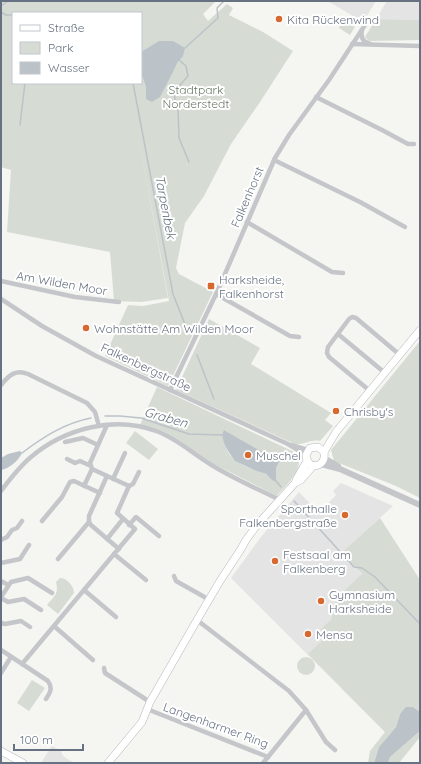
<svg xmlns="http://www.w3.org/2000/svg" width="421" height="764" viewBox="0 0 421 764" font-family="Quicksand,sans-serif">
<rect width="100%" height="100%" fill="#f5f5f2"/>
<g fill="#e3e4e3">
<polygon points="328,1 376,1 363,22"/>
<polygon points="387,1 420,1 420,20 376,19"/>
<polygon points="341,483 393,506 341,553 420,634 385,732 231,578 261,537 299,492 319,513 336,495 333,491"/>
<polygon points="52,746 61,751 63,756 74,763 41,763"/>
</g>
<g fill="#d6dcd3" fill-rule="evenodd">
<path d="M1 1H216L203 14 208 21 227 4 233 8 229 15 263 32 293 51 260 102 231 144 204 196 185 223 176 268 179 274 213 292 168 386 105 356 128 305 143 306 169 301 135 118 168 298 141 302 114 301 110 252 7 232 11 170 1 167ZM13 13H141V83H13Z"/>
<polygon points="376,19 420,20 420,40 369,41 365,37"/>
<polygon points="343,20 355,27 350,35 339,28"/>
<path d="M209 319 260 348 251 364 331 413 325 420 333 426 320 441C311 439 304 445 295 444L176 390Z"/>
<polygon points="420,341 420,498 396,486 334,461 331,450"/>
<path d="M157 387 292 451C311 464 286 485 277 496L214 464 177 440 140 425ZM224 430 261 451 278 455 279 463 276 468V482C271 480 269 475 263 473 250 468 236 465 228 452 225 446 225 436 224 430Z"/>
<polygon points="135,431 158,449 149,460 126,443"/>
<polygon points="380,518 420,580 420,712 413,707 400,714 396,727 379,747 374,763 368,763 370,751 385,732 308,654 327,636 321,629 331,620 338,597 362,574 341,553"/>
<path d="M60 578C67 578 74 586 74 593L58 614 47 605C55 595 59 594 56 582Z"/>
<circle cx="306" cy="666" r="9"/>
<polygon points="32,680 45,688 29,711 17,703"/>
<polygon points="420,731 420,737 399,763 388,763 390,757"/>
</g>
<g fill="#bbc3c9">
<polygon points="159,41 173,41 185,48 183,56 177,63 174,70 160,97 152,102 146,99 146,87 141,71 141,52"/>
<polygon points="224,430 261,451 278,455 281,459 276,468 276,482 272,480 266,474 254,470 235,461 228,451 224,443 222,435"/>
<path d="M20 451 22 453C19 460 9 469 1 470V458L8 454Z"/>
<polygon points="406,707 413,707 420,712 420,731 390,757 388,763 374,763 379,747 396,727 400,714"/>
</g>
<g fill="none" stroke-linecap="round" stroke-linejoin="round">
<g stroke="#bbc3c9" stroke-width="1.5">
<polyline points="1,6 8,1"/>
<polyline points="1,12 6,15 13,15"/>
<polyline points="185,48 218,18 217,8 224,1"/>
<polyline points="179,60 186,66 188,76 174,92 175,99 178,109 179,138 189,162"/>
<polyline points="133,83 173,294 188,332"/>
<polyline points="20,125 25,83"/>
<polyline points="197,355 214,399"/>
<polyline points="105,416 120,416 141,418 189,434 222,435"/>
<path d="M22 453C43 437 65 423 91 418"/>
<polyline points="276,481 281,487"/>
<polyline points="294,501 354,567 362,568 375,577 420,624"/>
</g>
<g stroke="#b6b9be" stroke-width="8">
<g id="secondary">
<path d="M324 452 318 447 310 448 306 455C307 471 327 468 324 452L336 432 420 330"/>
<polyline points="296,480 307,461"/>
<polyline points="1,751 23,763"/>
<polyline points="108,763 142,722 150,702 197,620 220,581 241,549 246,540 257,525 295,483 301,480 313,466"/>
</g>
</g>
<g stroke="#c4c6ca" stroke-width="4.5">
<path d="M362 30C360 37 363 42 370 44"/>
<polyline points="352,44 420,46"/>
<polyline points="316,97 382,130 408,144 414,144"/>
<polyline points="274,160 360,202 405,227"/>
<polyline points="247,222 332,272 343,273"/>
<polyline points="1,281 75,297 119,302"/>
<polyline points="216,294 290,336 299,337"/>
<polyline points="1,299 42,326 96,356 288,444 306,455"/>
<polyline points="338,334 385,373"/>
<path d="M1 385C9 375 16 369 28 374L87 403 95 412 99 426"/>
<polyline points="170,390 218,290 275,158 289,135 329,80 365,25"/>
<polyline points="370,391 329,357 327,353 328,347 349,319 352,317 356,318 400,355"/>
<polyline points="65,442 83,438 98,445"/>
<polyline points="291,445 308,450"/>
<polyline points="67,459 75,463 80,461 91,466"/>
<polyline points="92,469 129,486 133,484 139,472"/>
<polyline points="113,479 125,453"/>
<polyline points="84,486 92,469 90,463 107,425"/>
<path d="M1 491C10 479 19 467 31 457 64 429 114 415 156 431 176 438 192 453 210 464 232 478 256 488 280 500"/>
<polyline points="42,521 62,497 70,482 74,481 100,493"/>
<polyline points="89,522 91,525 119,549"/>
<polyline points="129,525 136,517 159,536"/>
<polyline points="107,539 123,519"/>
<polyline points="1,540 7,537 12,530 17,528 22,521"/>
<polyline points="114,554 146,580"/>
<polyline points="58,559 89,522 89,516 107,476"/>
<polyline points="1,563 20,559 29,545"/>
<polyline points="174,576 176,581 208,599"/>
<polyline points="1,581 8,585"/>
<polyline points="84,590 116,617"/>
<polyline points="1,597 11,582 28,578 52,593"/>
<polyline points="1,598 8,602 24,599 41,610"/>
<polyline points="197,620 289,691 306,710 326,742 335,750"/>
<polyline points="1,623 5,624 21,621 30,627"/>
<polyline points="54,626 93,660"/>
<path d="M1 650 48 681C53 688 50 693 46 699"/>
<polyline points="22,664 135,529 117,513 129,486"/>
<polyline points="104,668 105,673 150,702"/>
<polyline points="1,673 11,657"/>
<polyline points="147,709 268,757 306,710"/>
<polyline points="263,763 268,757"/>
</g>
<g stroke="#c4c6ca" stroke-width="6">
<polyline points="324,458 338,466"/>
<polyline points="321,464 340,469 420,505"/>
</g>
<use href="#secondary" stroke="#fff" stroke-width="7"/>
</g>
<g fill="#d76930" stroke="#fff" stroke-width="1.5">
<circle cx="279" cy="19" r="4"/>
<rect x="207" y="282" width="8" height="8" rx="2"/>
<circle cx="86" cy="328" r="4"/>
<circle cx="336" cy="411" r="4"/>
<circle cx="248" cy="455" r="4"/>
<circle cx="345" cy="515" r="4"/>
<circle cx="275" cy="561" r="4"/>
<circle cx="321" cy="601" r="4"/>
<circle cx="308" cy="634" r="4"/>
</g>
<g text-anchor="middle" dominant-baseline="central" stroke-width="4" stroke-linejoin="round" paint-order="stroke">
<g font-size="12" fill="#667281" stroke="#fff" text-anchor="start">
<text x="287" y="19">Kita Rückenwind</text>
<text x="219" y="279">Harksheide,<tspan x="219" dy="14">Falkenhorst</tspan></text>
<text x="94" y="328">Wohnstätte Am Wilden Moor</text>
<text x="344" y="411">Chrisby's</text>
<text x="256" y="455">Muschel</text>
<text x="337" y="508" text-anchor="end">Sporthalle<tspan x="337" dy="14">Falkenbergstraße</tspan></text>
<text x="283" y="554">Festsaal am<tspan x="283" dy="14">Falkenberg</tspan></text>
<text x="329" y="594">Gymnasium<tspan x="329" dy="14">Harksheide</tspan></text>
<text x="316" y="634">Mensa</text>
</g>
<g font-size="12" fill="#667965" stroke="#fff">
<text x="196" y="89">Stadtpark<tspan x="196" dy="14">Norderstedt</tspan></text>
</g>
<g font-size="12" fill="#667281" stroke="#fff">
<text transform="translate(247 197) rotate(-67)">Falkenhorst</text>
<text transform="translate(62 283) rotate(10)">Am Wilden Moor</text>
<text transform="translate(146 367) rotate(25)">Falkenbergstraße</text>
<text transform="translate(216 725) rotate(20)">Langenharmer Ring</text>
</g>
<g font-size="13" font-style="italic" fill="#62737e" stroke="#fff">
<text transform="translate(166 207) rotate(79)">Tarpenbek</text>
<text transform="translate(166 417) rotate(16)">Graben</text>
</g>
</g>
<rect width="421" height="764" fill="none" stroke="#667281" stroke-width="4"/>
<rect x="12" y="12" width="130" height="72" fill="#ffffff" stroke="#c2c7cd"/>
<rect x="20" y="25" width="20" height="6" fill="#ffffff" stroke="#c2c7cd"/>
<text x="48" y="32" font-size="12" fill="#667281">Straße</text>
<rect x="20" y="42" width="20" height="12" fill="#d6dcd3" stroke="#c2c7cd"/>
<text x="48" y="52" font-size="12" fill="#667281">Park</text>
<rect x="20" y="62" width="20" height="12" fill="#bbc3c9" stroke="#c2c7cd"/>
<text x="48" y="72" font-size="12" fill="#667281">Wasser</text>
<path d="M14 744v6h69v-6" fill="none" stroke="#667281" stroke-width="2"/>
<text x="20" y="744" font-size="12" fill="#667281" stroke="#ffffff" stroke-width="3" paint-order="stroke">100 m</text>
</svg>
